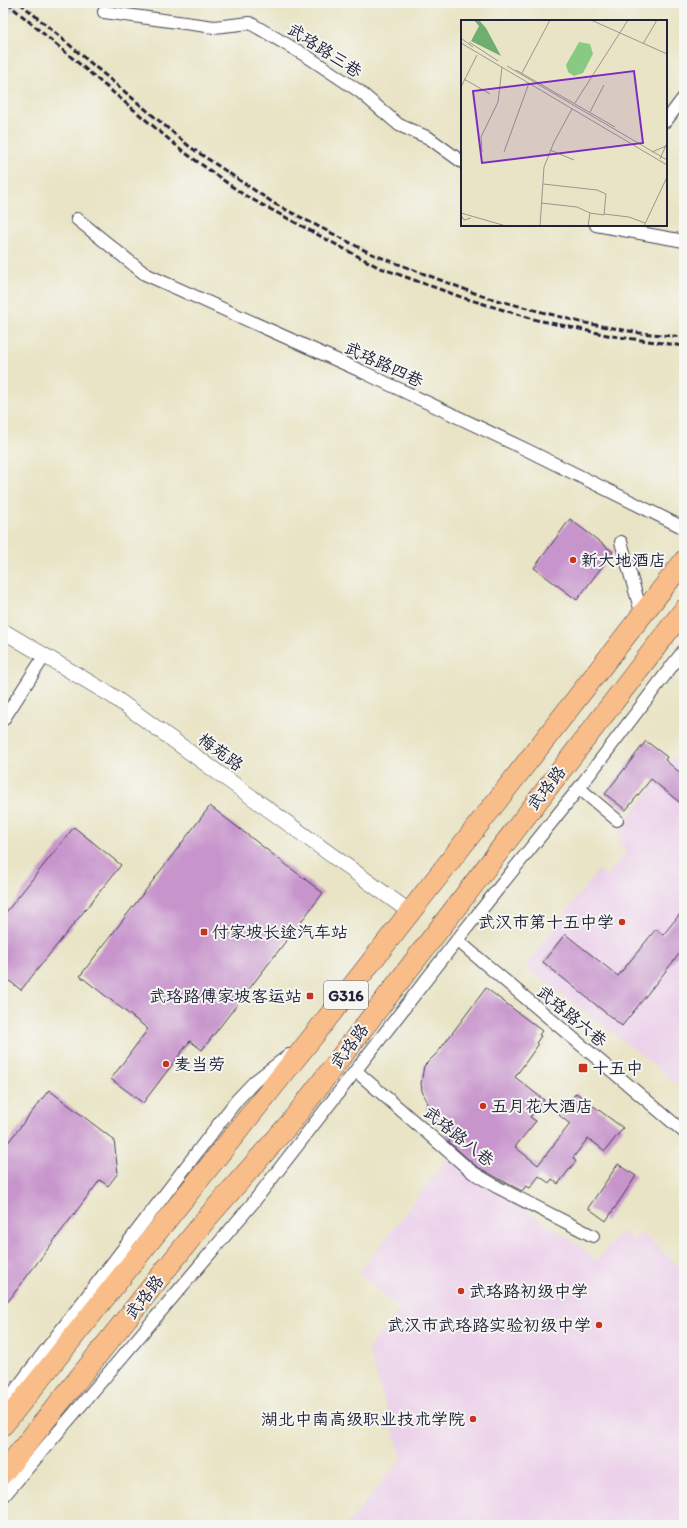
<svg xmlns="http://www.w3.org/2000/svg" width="687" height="1528" viewBox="0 0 687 1528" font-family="Itim,'LXGW WenKai TC',sans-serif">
<rect width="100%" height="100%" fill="#f6f6f2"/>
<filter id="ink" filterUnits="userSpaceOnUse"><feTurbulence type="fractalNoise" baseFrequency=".025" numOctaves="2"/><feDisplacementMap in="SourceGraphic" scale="8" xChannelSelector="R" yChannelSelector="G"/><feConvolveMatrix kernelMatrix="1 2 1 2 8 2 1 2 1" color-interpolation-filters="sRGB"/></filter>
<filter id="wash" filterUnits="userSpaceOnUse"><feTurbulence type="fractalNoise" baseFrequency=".012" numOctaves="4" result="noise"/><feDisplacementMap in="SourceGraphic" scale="16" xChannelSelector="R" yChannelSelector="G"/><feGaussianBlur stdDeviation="0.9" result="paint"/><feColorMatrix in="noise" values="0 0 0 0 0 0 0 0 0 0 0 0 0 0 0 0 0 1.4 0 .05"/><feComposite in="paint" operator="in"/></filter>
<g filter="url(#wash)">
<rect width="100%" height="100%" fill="#e9e4c5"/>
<g fill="#ecd1ea">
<polygon points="684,745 684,1090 633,1048 525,967 598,870 607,876 627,850 618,843 622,837 617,833"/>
<polygon points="448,1158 581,1246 595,1261 622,1231 635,1241 640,1232 684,1270 684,1525 346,1525 402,1458 368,1349 400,1309 359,1273"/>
</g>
<polygon fill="#cbbfd5" points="3,3 19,3 3,22"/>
<g id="blocks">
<g fill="#c794cc">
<polygon points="570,519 613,552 577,600 534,568"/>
<polygon points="646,741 667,757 665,760 684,776 684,806 651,779 626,810 605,794"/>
<polygon points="210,806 323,893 202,1050 190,1041 143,1103 111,1079 148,1029 80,976"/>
<polygon points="74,827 121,865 21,990 3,976 3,916"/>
<polygon points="684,909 684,948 622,1026 543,962 565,934 618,976 656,929 663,935"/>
<polygon points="486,988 542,1031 539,1035 541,1036 536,1043 538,1045 515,1077 544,1100 530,1117 536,1121 515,1147 538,1165 570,1124 559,1115 576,1093 623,1128 605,1151 588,1138 573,1158 576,1161 558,1184 552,1179 549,1183 539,1176 530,1188 526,1186 522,1191 501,1180 476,1166 450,1143 443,1126 426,1108 428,1104 422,1091 421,1083 424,1066 438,1052"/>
<polygon points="49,1090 114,1140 118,1173 108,1186 100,1180 3,1308 3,1149"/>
<polygon points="618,1164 636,1176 606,1221 588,1208"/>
</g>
</g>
</g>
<g filter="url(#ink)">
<use href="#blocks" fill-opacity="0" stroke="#403f50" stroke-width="1"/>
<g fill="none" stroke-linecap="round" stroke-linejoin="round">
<g stroke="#403f50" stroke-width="14">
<g id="minor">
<polyline points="104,12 214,27 250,23 308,57 359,91 399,125 429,138 462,162"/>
<polyline points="666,121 684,97"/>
<polyline points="77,219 145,274 361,371 529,451 684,528"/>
<polyline points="596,225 684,241"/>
<polyline points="621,542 642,615"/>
<polyline points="3,720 45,655"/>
<polyline points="579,788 617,820"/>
<polyline points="457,940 684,1132"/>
<polyline points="356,1071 472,1172 497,1187 593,1236"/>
<polyline points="3,1406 237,1100 255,1081 289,1055"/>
<polyline points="3,1497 252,1204 457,940 579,788 684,650"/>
</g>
</g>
<g stroke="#403f50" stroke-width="16">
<polyline id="tertiary" points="3,631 111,695 410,912"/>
</g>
<g stroke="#403f50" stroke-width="22">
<g id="trunk">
<polyline points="3,1425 311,1039 684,561"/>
<polyline points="3,1473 207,1218 291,1122 684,610"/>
</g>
</g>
<use href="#minor" stroke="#fff" stroke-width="12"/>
<use href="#tertiary" stroke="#fff" stroke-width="15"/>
<use href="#trunk" stroke="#f8bd88" stroke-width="21"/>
<g stroke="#22223b" stroke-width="3" stroke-dasharray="6 3" stroke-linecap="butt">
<polyline points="7,3 184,152 244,195 378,267 464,298 537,320 612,336 684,346"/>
<polyline points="20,3 190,147 275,204 372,254 485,297 580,322 640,333 684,337"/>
</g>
</g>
</g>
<g fill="#c8321e" stroke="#f6f6f2" stroke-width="1.5">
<circle cx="573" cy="560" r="4"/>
<circle cx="622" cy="922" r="4"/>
<rect x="200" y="928" width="8" height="8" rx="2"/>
<rect x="306" y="992" width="8" height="8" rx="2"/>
<circle cx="166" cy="1064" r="4"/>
<rect x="578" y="1063" width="10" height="10" rx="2"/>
<circle cx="483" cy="1106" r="4"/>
<circle cx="461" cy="1291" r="4"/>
<circle cx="599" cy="1325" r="4"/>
<circle cx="473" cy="1419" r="4"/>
</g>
<g text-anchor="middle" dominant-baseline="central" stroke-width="4" stroke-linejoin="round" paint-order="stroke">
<rect fill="#f6f6f2" stroke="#626272" stroke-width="1" x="324" y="981" width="44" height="28" rx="3"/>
<g font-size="16" font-weight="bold" fill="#22223b">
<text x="346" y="995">G316</text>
</g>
<g font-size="17" fill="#22223b" stroke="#f6f6f2">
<text transform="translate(325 50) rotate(33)">武珞路三巷</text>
<text transform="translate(384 364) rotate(25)">武珞路四巷</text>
<text transform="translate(221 752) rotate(36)">梅苑路</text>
<text transform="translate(546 788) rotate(-52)">武珞路</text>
<text transform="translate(572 1016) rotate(40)">武珞路六巷</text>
<text transform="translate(349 1046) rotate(-53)">武珞路</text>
<text transform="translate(459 1136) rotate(39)">武珞路八巷</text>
<text transform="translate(144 1297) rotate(-52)">武珞路</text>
</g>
<g font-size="17" fill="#22223b" stroke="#f6f6f2" text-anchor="start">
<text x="581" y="560">新大地酒店</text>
<text x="614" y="922" text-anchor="end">武汉市第十五中学</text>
<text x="212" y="932">付家坡长途汽车站</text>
<text x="302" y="996" text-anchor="end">武珞路傅家坡客运站</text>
<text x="174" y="1064">麦当劳</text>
<text x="592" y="1068">十五中</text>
<text x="491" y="1106">五月花大酒店</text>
<text x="469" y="1291">武珞路初级中学</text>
<text x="591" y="1325" text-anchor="end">武汉市武珞路实验初级中学</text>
<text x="465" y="1419" text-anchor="end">湖北中南高级职业技术学院</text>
</g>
</g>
<g transform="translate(461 20)">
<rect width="206" height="206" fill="#e9e4c5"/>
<path d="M118 22 129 24 132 34 122 53 113 56 107 52 105 45Z" fill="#89ca82"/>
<path d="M13 0H18L25 8 40 36 10 21 18 6Z" fill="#6eae70"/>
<path fill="none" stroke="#99968e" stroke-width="1" d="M130 0 206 34M1 19 12 27M8 22 37 41M0 23 206 145M182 24 196 0M46 46 206 140M55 50 154 107M61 53 89 0M3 59 29 74M0 67 16 35M114 83 167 0M129 92 143 65M89 130 113 140M21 132 20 117 37 82 41 47M43 132 68 63M191 132 205 126M199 139 206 123M80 183 116 187 129 193 143 195 145 174 136 170 82 164M0 193 45 206M143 194 168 197 184 203M0 195 3 200 10 198M79 206 83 147 93 122 111 89M127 206 129 193M183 206 206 157"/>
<path fill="#7b2cbf" fill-opacity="0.15" stroke="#7b2cbf" stroke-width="2" d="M173 51 182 123 21 143 12 71Z"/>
<rect width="206" height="206" fill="none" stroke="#22223b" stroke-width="2"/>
</g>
<rect width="687" height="1528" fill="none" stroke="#f6f6f2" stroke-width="16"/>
</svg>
